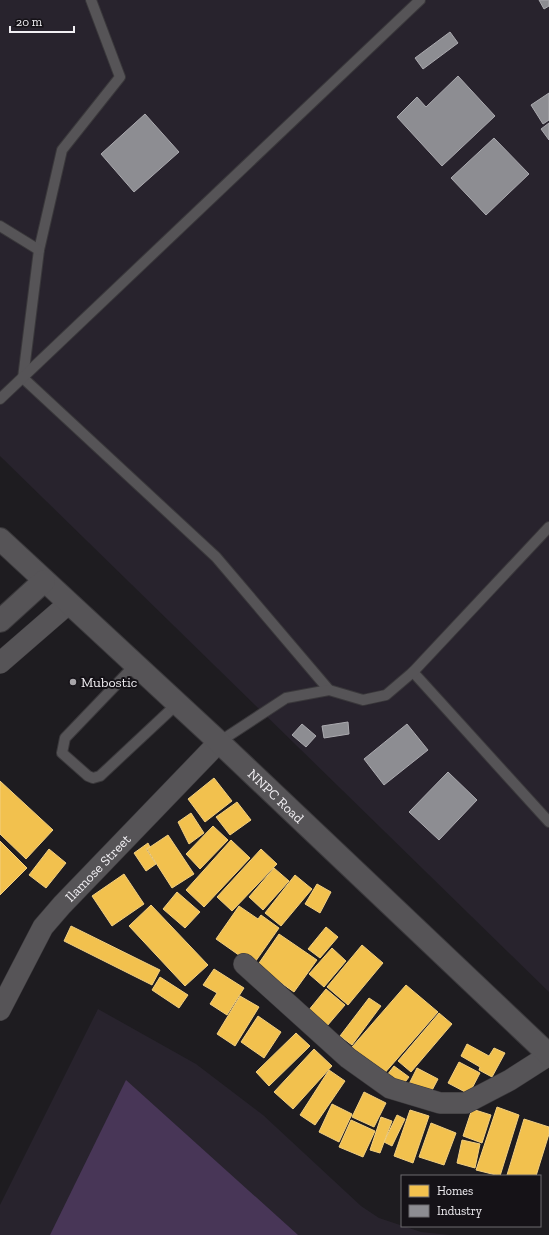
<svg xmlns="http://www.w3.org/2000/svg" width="549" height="1235" viewBox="0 0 549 1235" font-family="'Zilla Slab',serif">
<rect width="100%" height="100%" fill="#1e1c20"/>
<g fill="#28232d">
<polygon points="0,0 549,0 549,992 0,456"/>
<polygon points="98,1009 196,1064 263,1115 361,1206 379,1218 421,1232 450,1235 0,1235 0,1205"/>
</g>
<polygon fill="#483657" points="126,1080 298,1235 50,1235"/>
<g fill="#f2c14e" stroke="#f2cf80">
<polygon points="214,778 232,801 205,822 188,799"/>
<polygon points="0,781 53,830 26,859 0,834"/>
<polygon points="237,802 251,820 230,835 216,817"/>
<polygon points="191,813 204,833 189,844 178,822"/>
<polygon points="213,826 228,840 200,869 186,854"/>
<polygon points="168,835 194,874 172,888 147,849"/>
<polygon points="231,840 250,858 204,907 186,890"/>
<polygon points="0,841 27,868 0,895"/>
<polygon points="148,843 150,847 146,849 156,864 146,871 134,853"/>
<polygon points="49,849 66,863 46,888 29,875"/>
<polygon points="261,849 277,864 232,911 217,897"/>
<polygon points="274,868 289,881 263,910 249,897"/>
<polygon points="124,874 144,904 112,926 92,896"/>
<polygon points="295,875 312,889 281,926 265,913"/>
<polygon points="317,884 331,892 320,913 305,904"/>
<polygon points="177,892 200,912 185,928 163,909"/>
<polygon points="151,905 208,965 185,986 129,926"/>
<polygon points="239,906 258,919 261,915 279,928 253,965 216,939"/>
<polygon points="71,926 160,970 152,985 64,941"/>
<polygon points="326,927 338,937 320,958 308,949"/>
<polygon points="279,934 317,960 294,992 257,966"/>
<polygon points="362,945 383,963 348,1005 327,987"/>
<polygon points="332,948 346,961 324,987 309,974"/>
<polygon points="214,969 244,988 227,1015 210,1004 217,993 203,985"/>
<polygon points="160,977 188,995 179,1008 152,990"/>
<polygon points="406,985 438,1012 383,1075 352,1047"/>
<polygon points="326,989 345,1005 327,1026 308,1011"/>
<polygon points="240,996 259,1007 235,1046 217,1034"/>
<polygon points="369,998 381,1006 352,1045 340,1036"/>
<polygon points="439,1013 452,1024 411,1072 398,1061"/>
<polygon points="258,1016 281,1032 264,1058 241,1042"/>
<polygon points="296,1033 310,1046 269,1086 256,1072"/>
<polygon points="467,1044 489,1056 494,1048 505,1053 492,1077 479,1070 480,1067 461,1056"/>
<polygon points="314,1049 332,1066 293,1109 274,1092"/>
<polygon points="459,1062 480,1073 469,1094 448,1083"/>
<polygon points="394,1066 409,1077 399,1090 384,1079"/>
<polygon points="417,1068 438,1079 428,1098 407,1088"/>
<polygon points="329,1070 345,1081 315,1125 300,1115"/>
<polygon points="364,1092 386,1103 374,1127 352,1117"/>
<polygon points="332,1104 352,1114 339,1142 319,1132"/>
<polygon points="497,1107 519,1115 500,1176 476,1170"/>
<polygon points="472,1109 491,1115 482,1143 463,1136"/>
<polygon points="410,1110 429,1116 413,1163 394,1156"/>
<polygon points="397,1115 405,1119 392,1146 384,1142"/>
<polygon points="381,1117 392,1121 380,1153 370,1150"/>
<polygon points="524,1119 549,1127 549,1134 536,1176 510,1176 507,1175"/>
<polygon points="351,1120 375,1131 363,1157 339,1147"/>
<polygon points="431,1123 456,1133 444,1165 419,1157"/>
<polygon points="462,1140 480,1144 475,1168 457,1163"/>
</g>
<g fill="#8d8d92" stroke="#abaaaf">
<polygon points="539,0 549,0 549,6 544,9"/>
<polygon points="450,32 458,43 423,69 415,58"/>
<polygon points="458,76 495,116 442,166 397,117 417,97 426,107"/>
<polygon points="549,93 549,120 543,124 531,105"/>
<polygon points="145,114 179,152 134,192 101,154"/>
<polygon points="549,123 549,140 541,129"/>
<polygon points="494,138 529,174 486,215 451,178"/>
<polygon points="348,722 349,734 324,738 322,726"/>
<polygon points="302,724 316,736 306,747 292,735"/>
<polygon points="407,724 428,750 384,785 364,759"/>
<polygon points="448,772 477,800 439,840 409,812"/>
</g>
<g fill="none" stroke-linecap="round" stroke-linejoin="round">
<g stroke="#3a383b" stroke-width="12">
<g id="service">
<polyline points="91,0 120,77 62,150 39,250 23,378 216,557 329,690"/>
<polyline points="0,226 39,250"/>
<polyline points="0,399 420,0"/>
<polyline points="135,665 65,738 62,753 88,776 93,778 100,776 177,704"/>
<polyline points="413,672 549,822"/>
<polyline points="219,742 286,698 329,690 363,700 386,695 413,672 549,527"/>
</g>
</g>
<g stroke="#3a383b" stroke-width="22">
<g id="minor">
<polyline points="0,663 68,604"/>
<polyline points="244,964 348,1058 390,1088 440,1103 466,1103 510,1080 549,1055"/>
<path id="s1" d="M0 1010 43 927 62 905 219 742"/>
</g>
</g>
<g stroke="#3a383b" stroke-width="24">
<g id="tertiary">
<path id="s2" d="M0 539 219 742 549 1055"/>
<polyline points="0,621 44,581"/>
</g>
</g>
<use href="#service" stroke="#565457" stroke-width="10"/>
<use href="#minor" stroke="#565457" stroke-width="21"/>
<use href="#tertiary" stroke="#565457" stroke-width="22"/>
</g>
<circle fill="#a7a5a9" stroke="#151217" stroke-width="1.5" cx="73" cy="682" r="4"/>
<g text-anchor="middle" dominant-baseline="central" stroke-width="4" stroke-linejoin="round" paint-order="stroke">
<g font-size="14" fill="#f1eff3" stroke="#151217" text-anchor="start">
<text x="81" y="682">Mubostic</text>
</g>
<g font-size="14" fill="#f1eff3" stroke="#151217">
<text stroke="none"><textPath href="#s2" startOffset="377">NNPC Road</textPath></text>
<text stroke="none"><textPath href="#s1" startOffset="174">Ilamose Street</textPath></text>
</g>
</g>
<rect x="401" y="1175" width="140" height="52" fill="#151217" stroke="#6d6a6f"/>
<rect x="409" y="1185" width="20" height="12" fill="#f2c14e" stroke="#6d6a6f"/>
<text x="437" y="1195" font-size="12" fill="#f1eff3">Homes</text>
<rect x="409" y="1205" width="20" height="12" fill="#8d8d92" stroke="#6d6a6f"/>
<text x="437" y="1215" font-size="12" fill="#f1eff3">Industry</text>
<path d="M10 26v6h64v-6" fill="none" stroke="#f1eff3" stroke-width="2"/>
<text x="16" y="26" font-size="12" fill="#f1eff3" stroke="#151217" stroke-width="3" paint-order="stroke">20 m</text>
</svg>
